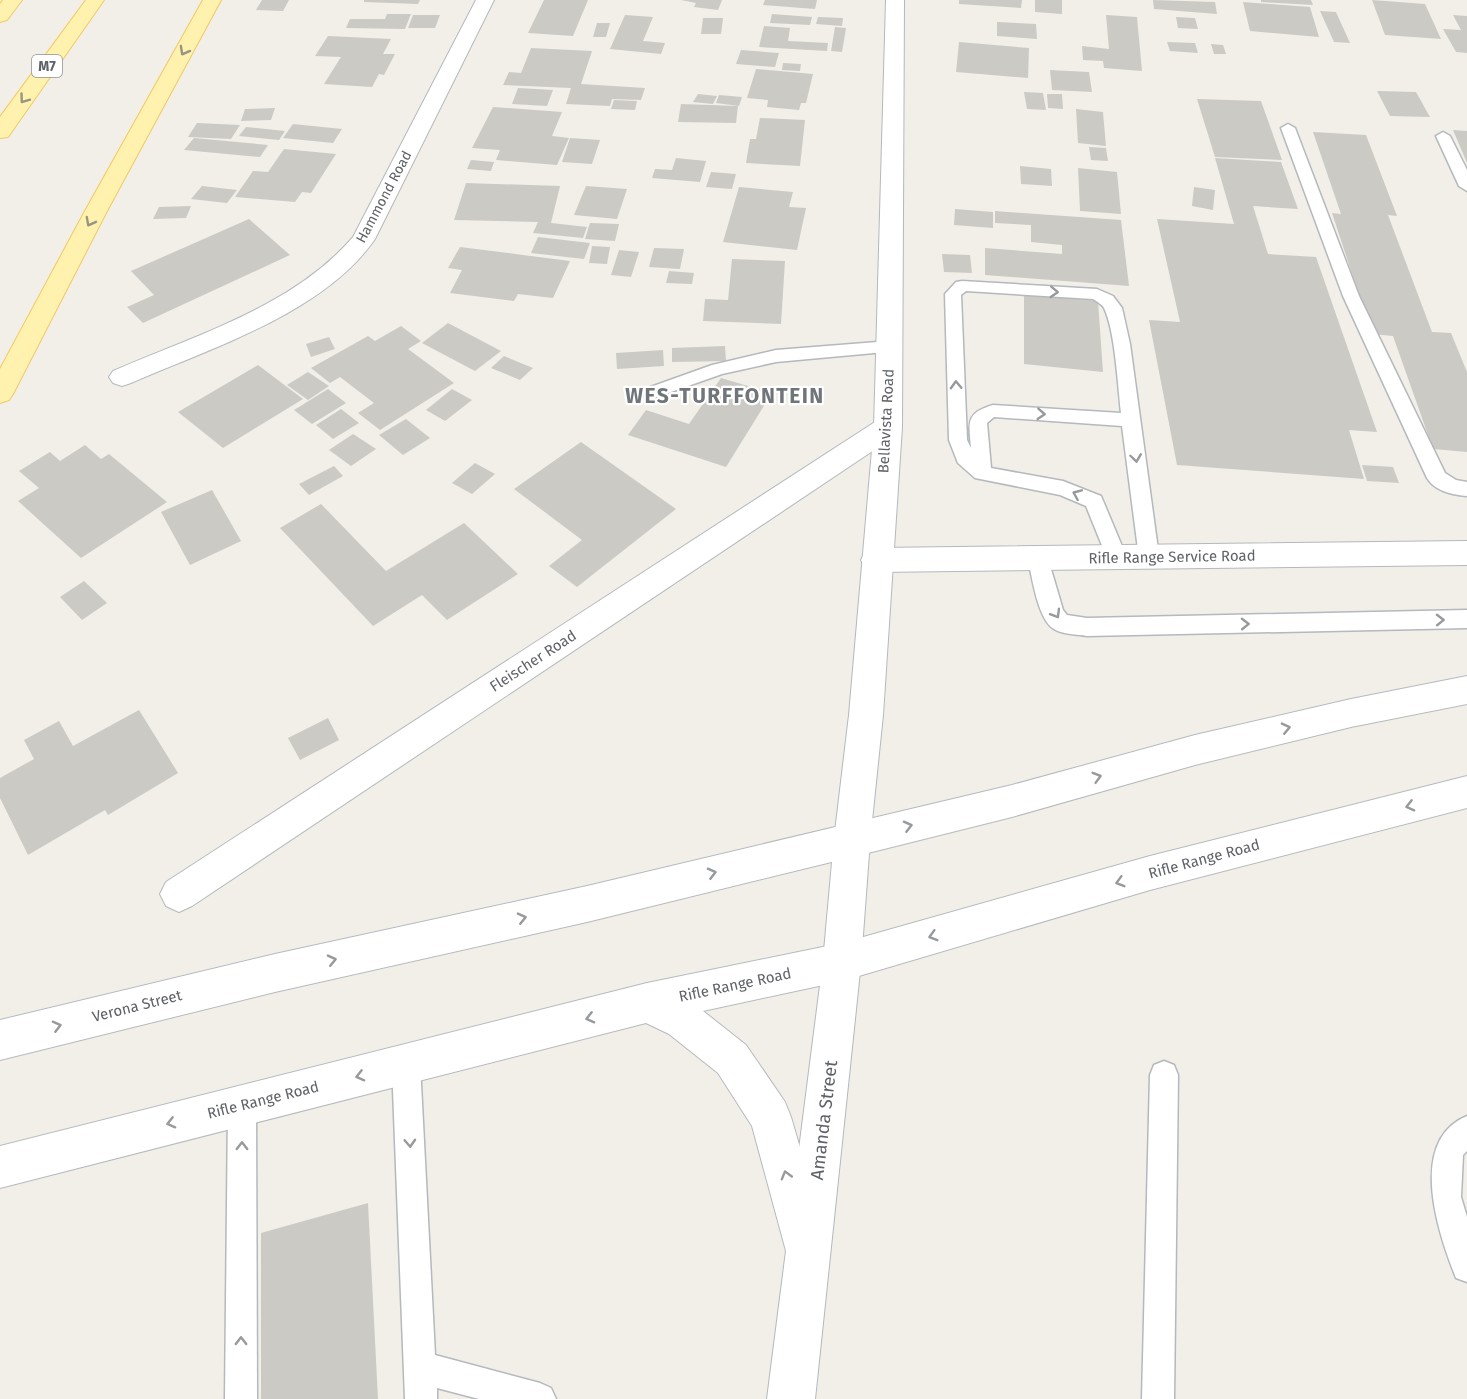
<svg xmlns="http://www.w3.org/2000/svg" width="1467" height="1399" viewBox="0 0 1467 1399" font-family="'Fira Sans',sans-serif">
<rect width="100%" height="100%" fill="#f1efe8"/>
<g fill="#cccac5">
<polygon points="262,0 289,0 283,11 256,10"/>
<polygon points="364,0 420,0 418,4 364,2"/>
<polygon points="544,0 588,0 573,36 528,33"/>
<polygon points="681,0 722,0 718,10 694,7 696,3"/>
<polygon points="765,0 817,0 815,9 763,5"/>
<polygon points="959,0 1022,0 1021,8 959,4"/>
<polygon points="1035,0 1062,0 1062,14 1035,12"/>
<polygon points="1153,0 1215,2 1217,14 1154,9"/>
<polygon points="1261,0 1311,0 1313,5 1261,2"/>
<polygon points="1372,0 1425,4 1441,39 1385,35"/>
<polygon points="1243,2 1310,7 1319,37 1250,31"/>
<polygon points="1320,11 1336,12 1350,43 1334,42"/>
<polygon points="387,14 411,14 405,29 346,28 350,19 385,19"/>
<polygon points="772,14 812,17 810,25 770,23"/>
<polygon points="413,15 440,15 435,28 408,28"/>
<polygon points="625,15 653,17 643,41 665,43 661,54 610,49"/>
<polygon points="1106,15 1137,17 1142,71 1104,68 1103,61 1083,60 1082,46 1109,49"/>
<polygon points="1453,15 1467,16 1467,53 1456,52 1443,29 1461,30"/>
<polygon points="818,17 843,18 842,26 816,24"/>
<polygon points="1176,17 1195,18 1198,29 1178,28"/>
<polygon points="703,18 723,18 721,34 701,34"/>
<polygon points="997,22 1036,24 1037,39 997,36"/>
<polygon points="597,23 610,23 606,37 593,37"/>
<polygon points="764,26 790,28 788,41 828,43 827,51 759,47"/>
<polygon points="835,27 846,28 842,52 831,51"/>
<polygon points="328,36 391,39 383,54 395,54 384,75 379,74 372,87 324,84 341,57 315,56"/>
<polygon points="959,42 1029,48 1028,78 956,72"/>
<polygon points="1167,42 1195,43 1198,53 1170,51"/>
<polygon points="1211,44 1223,45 1226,54 1214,54"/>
<polygon points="531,48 592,51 581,84 645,88 641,100 612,99 610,106 566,104 571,88 503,85 509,72 521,73"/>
<polygon points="741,50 779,53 775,67 736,64"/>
<polygon points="783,63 801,64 800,71 782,70"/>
<polygon points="756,69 813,74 806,103 801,103 799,110 767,107 768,100 747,98"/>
<polygon points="1050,70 1089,72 1092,92 1052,90"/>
<polygon points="518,88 553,90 547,106 512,104"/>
<polygon points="1377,91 1416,92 1430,117 1390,116"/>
<polygon points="1024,92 1043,93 1046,110 1027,109"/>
<polygon points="698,94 717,96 713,104 693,102"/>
<polygon points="1047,94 1062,94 1063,109 1048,108"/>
<polygon points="719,95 742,97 739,106 716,103"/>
<polygon points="1197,99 1261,101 1282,160 1215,157"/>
<polygon points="614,100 637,101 635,110 611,109"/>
<polygon points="681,104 738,106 736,123 678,122"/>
<polygon points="493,107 562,112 552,136 569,138 557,165 496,160 500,150 472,148"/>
<polygon points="275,108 271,120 241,121 245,109"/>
<polygon points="1076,109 1103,112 1106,146 1078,143"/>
<polygon points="760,118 805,120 800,166 746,163 750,139 756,139"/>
<polygon points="197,123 240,125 231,139 188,137"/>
<polygon points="293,124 342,129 333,143 283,138"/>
<polygon points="246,127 285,131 279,140 239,136"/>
<polygon points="1453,130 1467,131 1467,163"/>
<polygon points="1313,132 1366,135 1397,216 1388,215 1432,332 1451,333 1467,372 1467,452 1433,449 1393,336 1372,334 1332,213 1341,214"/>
<polygon points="194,138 268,145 260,157 184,150"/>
<polygon points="570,138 600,140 592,164 562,162"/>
<polygon points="1089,147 1106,148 1108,161 1091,160"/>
<polygon points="284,149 336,154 311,193 302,192 295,202 235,197 253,171 268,172"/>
<polygon points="676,158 706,161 700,182 652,178 655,169 672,170"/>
<polygon points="1215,158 1281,162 1298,209 1253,206 1268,254 1316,257 1377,432 1349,430 1364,479 1177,465 1149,320 1180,322 1157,219 1234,224"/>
<polygon points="471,160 494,162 491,171 467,169"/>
<polygon points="1020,166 1051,169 1052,186 1021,184"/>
<polygon points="1078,168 1117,172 1121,214 1080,211"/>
<polygon points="711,172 736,174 732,189 706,187"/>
<polygon points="466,183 560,186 551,223 587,227 583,238 533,233 538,222 454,220"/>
<polygon points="202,186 237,190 227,203 191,199"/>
<polygon points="586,186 627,189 617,219 574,215"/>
<polygon points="739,187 793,192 789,207 806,208 797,250 723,242"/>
<polygon points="1194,187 1215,190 1213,210 1192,206"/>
<polygon points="191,206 186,218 153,219 159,207"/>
<polygon points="955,209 993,212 993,228 954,225"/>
<polygon points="995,211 1121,220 1129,286 985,275 985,248 1062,254 1062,245 1031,242 1031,225 995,223"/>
<polygon points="249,219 290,255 143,323 127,307 154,295 131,271"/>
<polygon points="590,223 619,224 615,241 585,239"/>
<polygon points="538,237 590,243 584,259 531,253"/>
<polygon points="592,246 610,247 607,264 589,263"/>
<polygon points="460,247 570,261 553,298 518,294 514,301 450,293 462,270 448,268"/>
<polygon points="654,248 684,249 680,269 649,267"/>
<polygon points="619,250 639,252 631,277 611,275"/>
<polygon points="942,254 970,255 972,273 944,272"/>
<polygon points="732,259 785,261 781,324 703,321 705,299 728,300"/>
<polygon points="669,271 694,273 692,284 666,283"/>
<polygon points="1024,294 1098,301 1103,372 1024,364"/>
<polygon points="448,323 501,351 475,371 422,343"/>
<polygon points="401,326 421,341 408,349 454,383 380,430 358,413 374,403 340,377 330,383 311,368 368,336 375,341"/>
<polygon points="329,337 335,349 311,357 306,344"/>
<polygon points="725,346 726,361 672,362 672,348"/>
<polygon points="663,350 664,366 617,369 616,353"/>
<polygon points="504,356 533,368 520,380 491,368"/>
<polygon points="258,365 303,399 223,448 178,412"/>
<polygon points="308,372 329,386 308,400 287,385"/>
<polygon points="721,378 772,393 726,467 628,435 646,410 689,424"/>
<polygon points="328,389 346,403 312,424 294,410"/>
<polygon points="452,389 472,400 445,421 426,410"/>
<polygon points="341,409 359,423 333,439 316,425"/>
<polygon points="406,419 430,438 403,455 379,435"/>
<polygon points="353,434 376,449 351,466 329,450"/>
<polygon points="581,442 676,509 577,587 549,566 582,540 514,489"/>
<polygon points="85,445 101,459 109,454 167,502 81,558 18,501 39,488 19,471 50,452 60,461"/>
<polygon points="475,463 495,474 472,494 452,483"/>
<polygon points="1362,465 1393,467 1399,483 1367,481"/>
<polygon points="334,466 343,476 309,495 299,484"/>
<polygon points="212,490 241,541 190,565 161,512"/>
<polygon points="321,504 386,571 464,523 518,574 447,620 422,595 373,626 280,528"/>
<polygon points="84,581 107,603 82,620 60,597"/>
<polygon points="139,710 178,773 108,815 105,810 28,855 0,798 0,778 34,759 24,740 59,721 73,746"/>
<polygon points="328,718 339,740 300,760 288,738"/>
<polygon points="368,1203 378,1399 261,1399 261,1233"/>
</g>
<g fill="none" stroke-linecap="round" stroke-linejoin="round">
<g stroke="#b5b8bc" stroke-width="3">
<g id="service">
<path d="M1288 124 1295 128 1359 296 1445 473 1456 480 1467 482V496C1453 495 1435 491 1427 478L1343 296 1281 128Z"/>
<polygon points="1443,132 1450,136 1467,170 1467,191 1459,186 1436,136"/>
<path d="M962 281 1097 289 1113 296 1122 308 1130 344 1159 557 1156 563 1149 565 1142 563 1139 557 1122 426 994 417 987 423 991 468 1063 481 1101 496 1127 558 1124 564 1117 566 1110 564 1107 558 1086 506 1060 495 975 478 958 463 949 440 945 294 956 282ZM966 291 1093 299C1097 302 1102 304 1104 308 1115 330 1118 387 1121 413L993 405C965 413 969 423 971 448L967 440 961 295Z"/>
<polygon points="890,341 896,343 899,347 896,351 776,362 722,374 651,399 645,397 642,393 645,389 712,365 776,350"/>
<path d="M1038 551 1045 553 1048 559 1063 610 1067 615 1087 618 1467 610V628L1087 636C1077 634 1063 635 1054 629 1038 620 1032 577 1028 559L1031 553Z"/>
<polygon points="406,1050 416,1054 420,1064 435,1355 540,1383 551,1388 556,1399 479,1399 437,1388 437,1399 405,1399 392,1064 396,1054"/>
<polygon points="1164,1061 1174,1065 1178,1075 1174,1399 1142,1399 1150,1075 1154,1065"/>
<polygon points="242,1092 252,1096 256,1106 257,1399 225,1399 228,1106 232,1096"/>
<path d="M1467 1116V1151L1463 1155 1461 1197 1467 1217V1282L1456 1278C1438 1233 1407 1141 1467 1116Z"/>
</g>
</g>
<g stroke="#b5b8bc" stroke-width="2">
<g id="minor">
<path d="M476 0H494L375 239C324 313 211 348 131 383L122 386 113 383 109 377 113 371C195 335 293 307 353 237Z"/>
<polygon points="888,417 898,420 902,427 898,434 192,906 179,912 166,906 160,894 166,882 878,420"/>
<polygon points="1467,541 1467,565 876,572 865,568 861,560 865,552 876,548"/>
</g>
</g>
<g stroke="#b5b8bc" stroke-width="2">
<polygon id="tertiary" points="886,0 904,0 902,427 883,715 870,840 861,962 815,1399 767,1399 823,962 834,840 849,715 874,427"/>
</g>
<g stroke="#b6babf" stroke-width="2">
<g id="secondary">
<polygon points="1467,676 1467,704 1351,727 1195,765 1012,817 852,857 587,922 275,992 0,1060 0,1020 275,954 587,886 852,823 1012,785 1195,735 1351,699"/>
<polygon points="1467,776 1467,808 1150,890 842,981 703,1011 746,1045 785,1102 791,1117 830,1251 824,1267 808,1273 792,1267 786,1251 752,1126 718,1073 669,1034 646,1023 0,1188 0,1146 647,983 842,943 1150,856"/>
</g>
</g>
<g stroke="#f2c960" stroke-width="2">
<g id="primary">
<polygon points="3,0 22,0 7,20 0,22 0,4"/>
<polygon points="86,0 104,0 8,137 0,138 0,117"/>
<polygon points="203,0 221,0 107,211 13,394 9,400 0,403 0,369 85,211"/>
</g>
</g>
<use href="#service" fill="#fff" fill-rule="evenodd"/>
<use href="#minor" fill="#fff" fill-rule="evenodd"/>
<use href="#tertiary" fill="#fff" fill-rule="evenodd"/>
<use href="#secondary" fill="#fff" fill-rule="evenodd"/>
<use href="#primary" fill="#fff2af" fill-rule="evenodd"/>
</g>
<defs><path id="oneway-chevron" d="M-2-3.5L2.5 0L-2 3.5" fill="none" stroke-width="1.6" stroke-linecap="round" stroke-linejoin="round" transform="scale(1.5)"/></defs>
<g stroke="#979581">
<use href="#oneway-chevron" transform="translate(184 51) rotate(119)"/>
<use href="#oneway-chevron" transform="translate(24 99) rotate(126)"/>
<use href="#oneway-chevron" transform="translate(90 222) rotate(118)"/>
</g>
<g stroke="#979a9d">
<use href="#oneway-chevron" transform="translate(1054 292) rotate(3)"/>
<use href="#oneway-chevron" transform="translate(956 385) rotate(-92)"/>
<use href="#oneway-chevron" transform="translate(1041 414) rotate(4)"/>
<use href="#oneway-chevron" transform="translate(1136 458) rotate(82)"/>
<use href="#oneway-chevron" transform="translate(1077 494) rotate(-157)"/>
<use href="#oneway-chevron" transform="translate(1056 614) rotate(59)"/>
<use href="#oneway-chevron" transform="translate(1440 620) rotate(-1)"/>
<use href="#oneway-chevron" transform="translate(1245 624) rotate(-1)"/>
<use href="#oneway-chevron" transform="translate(1286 728) rotate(-13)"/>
<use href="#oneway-chevron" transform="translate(1097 777) rotate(-16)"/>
<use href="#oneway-chevron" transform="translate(1410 806) rotate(166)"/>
<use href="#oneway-chevron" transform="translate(908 826) rotate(-14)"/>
<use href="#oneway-chevron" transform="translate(712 873) rotate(-14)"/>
<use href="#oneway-chevron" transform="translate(1120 882) rotate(164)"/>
<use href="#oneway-chevron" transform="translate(522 918) rotate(-13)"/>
<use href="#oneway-chevron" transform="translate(933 936) rotate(164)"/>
<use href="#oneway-chevron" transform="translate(332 960) rotate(-13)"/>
<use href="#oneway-chevron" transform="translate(590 1018) rotate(166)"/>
<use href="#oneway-chevron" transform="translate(57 1026) rotate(-14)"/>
<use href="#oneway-chevron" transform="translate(360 1076) rotate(166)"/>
<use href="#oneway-chevron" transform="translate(171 1123) rotate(166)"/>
<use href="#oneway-chevron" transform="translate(410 1143) rotate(87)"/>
<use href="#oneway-chevron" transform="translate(242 1146) rotate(-90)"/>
<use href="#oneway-chevron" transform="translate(786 1175) rotate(-106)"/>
<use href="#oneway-chevron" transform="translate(241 1341) rotate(-90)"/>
</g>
<g text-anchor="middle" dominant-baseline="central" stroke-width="4.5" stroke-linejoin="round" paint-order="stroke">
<rect fill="#fff" stroke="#8f9295" stroke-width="1.5" x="32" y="55" width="30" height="22" rx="4.5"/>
<g font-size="14" font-weight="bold" fill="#5f6368">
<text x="47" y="66">M7</text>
</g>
<g font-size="14" fill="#5f6368" stroke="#fff">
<text transform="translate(384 197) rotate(-62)">Hammond Road</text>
</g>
<g font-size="15" fill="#5f6368" stroke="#fff">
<text transform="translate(886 421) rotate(-87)">Bellavista Road</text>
<text transform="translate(1172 557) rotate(-1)">Rifle Range Service Road</text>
<text transform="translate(533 661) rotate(-33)">Fleischer Road</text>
<text transform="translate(1204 859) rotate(-15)">Rifle Range Road</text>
<text transform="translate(735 985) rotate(-12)">Rifle Range Road</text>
<text transform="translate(137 1006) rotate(-14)">Verona Street</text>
<text transform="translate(263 1100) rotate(-14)">Rifle Range Road</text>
</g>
<g font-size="18" fill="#5f6368" stroke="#fff">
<text transform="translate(824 1120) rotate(-83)">Amanda Street</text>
</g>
<g font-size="21" font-weight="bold" letter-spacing="1.5" fill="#70757a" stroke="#fff">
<text x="725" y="396">WES-TURFFONTEIN</text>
</g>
</g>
</svg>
